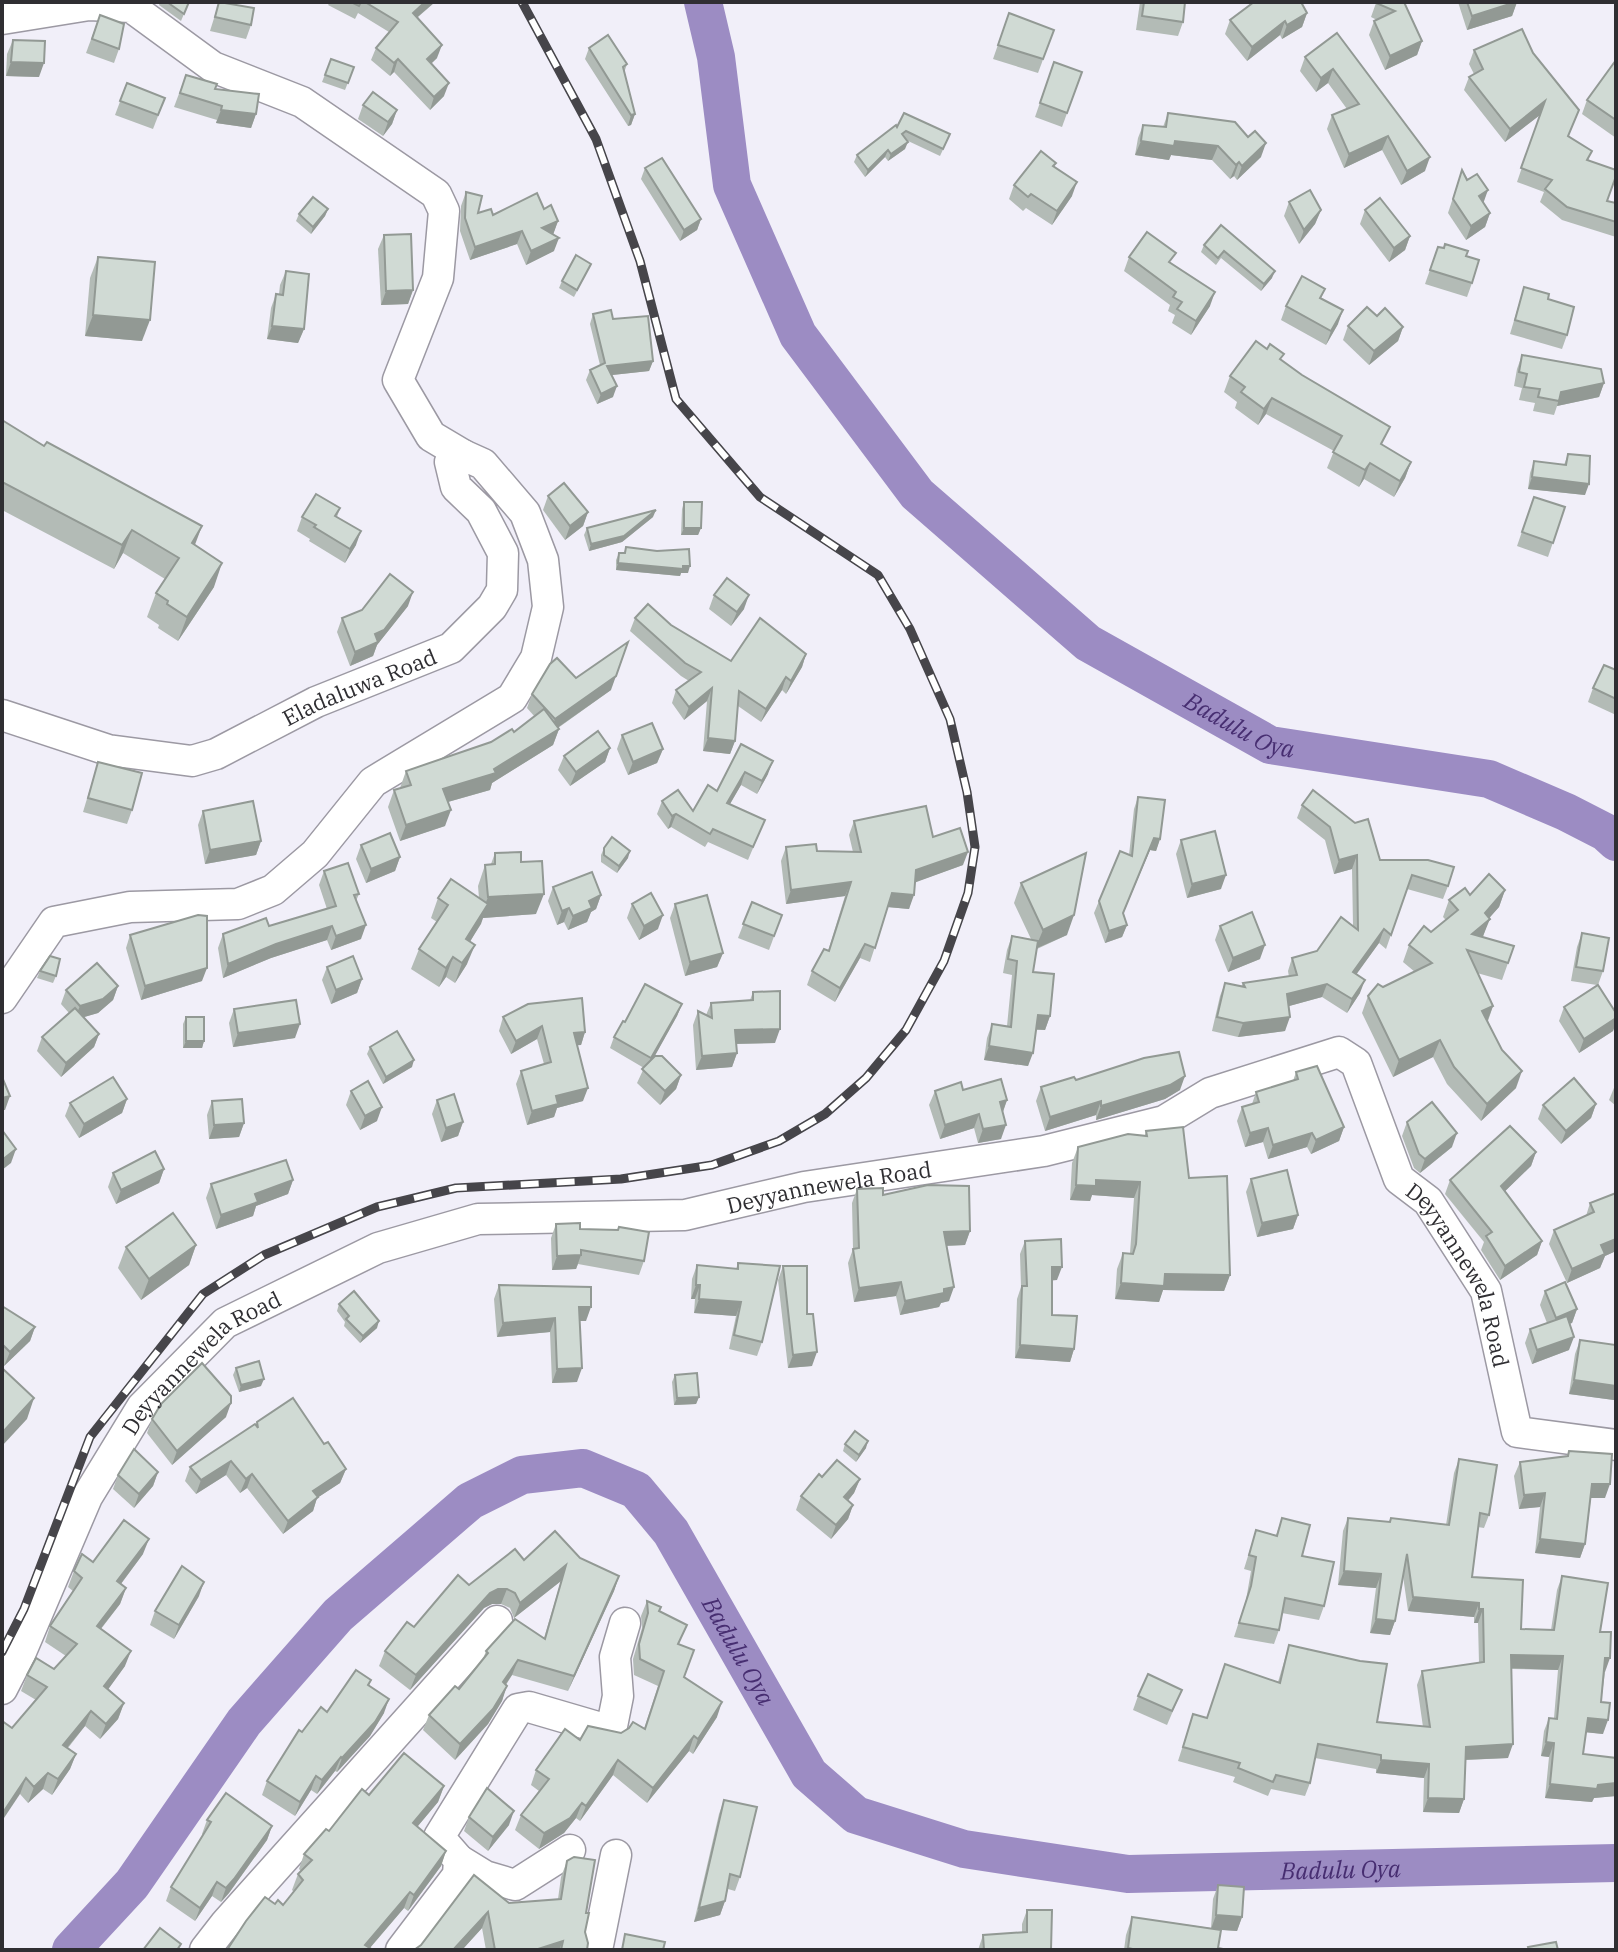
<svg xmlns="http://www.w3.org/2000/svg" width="1618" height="1952" viewBox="0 0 1618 1952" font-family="'IBM Plex Serif',serif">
<rect width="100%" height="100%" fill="#f1eff9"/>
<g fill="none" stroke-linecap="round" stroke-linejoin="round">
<g stroke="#9c8cc3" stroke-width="38">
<path id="s1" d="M703 2 716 57 732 185 798 335 917 494 1088 643 1270 745 1489 779 1566 812 1605 832 1616 842"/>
<path id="s2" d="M71 1950 132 1884 244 1722 338 1615 470 1501 522 1475 583 1468 636 1490 671 1532 809 1774 856 1815 964 1849 1128 1874 1616 1863"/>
</g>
<g stroke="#9c99a3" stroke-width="33">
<g id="minor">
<polyline points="2,19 89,5 131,7 213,67 302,102 436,194 444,211 438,278 398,380 431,436 463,455"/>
<path id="s3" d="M2 715 108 750 192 761 216 754 316 702 451 648 492 607 502 590 503 553 481 511 456 487 450 462 463 455 483 464 525 513 543 560 548 607 536 658 512 698 373 782 315 854 273 890 238 904 130 907 54 922 2 998"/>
<path id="s4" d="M2 1689 20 1654 87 1497 142 1407 225 1323 378 1248 478 1219 685 1215 804 1187 1044 1151 1164 1121 1210 1093 1339 1052 1356 1063 1399 1179 1428 1201 1486 1291 1517 1432 1616 1445"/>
<polyline points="459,1860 485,1876 515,1885 570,1850"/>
<polyline points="205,1950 226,1923 497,1621"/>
<polyline points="401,1950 458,1875 459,1860 439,1837 518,1709 529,1707 611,1731 618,1696 615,1657 625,1623"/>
<polyline points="597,1950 616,1855"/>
</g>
</g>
<use href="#minor" stroke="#fff" stroke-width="30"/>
<g stroke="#46454a" stroke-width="9">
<polyline id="rail" points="2,1652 24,1609 90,1437 203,1294 264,1255 377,1207 456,1188 621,1179 712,1165 779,1141 825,1114 866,1078 906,1030 944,961 968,893 975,847 967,792 950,719 910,629 878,575 760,497 676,399 640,261 596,139 522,2"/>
</g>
<use href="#rail" stroke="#fff" stroke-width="6" stroke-dasharray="18" stroke-linecap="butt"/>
</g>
<g fill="#b3bbb6">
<polygon points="160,2 189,2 181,21 159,5"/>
<polygon points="219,2 251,25 246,39 210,31"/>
<polygon points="330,2 435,2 418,17 437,58 431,64 444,96 430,110 394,72 390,76 371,60 376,48 389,32 358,13 355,19 328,5"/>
<polygon points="1140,2 1185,2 1183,22 1178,36 1136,30"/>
<polygon points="1404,2 1422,41 1417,55 1385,70 1369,35 1374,21 1377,20 1371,17 1376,3"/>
<polygon points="1458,2 1517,2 1512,16 1467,30"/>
<polygon points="1009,13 1054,30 1038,73 993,59"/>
<polygon points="1307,13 1302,27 1282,39 1280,35 1247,61 1225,34 1230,20"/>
<polygon points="100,15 119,49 114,63 86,53"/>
<polygon points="1337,33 1425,171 1401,185 1382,150 1344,168 1327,129 1332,115 1347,109 1328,83 1316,92 1300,71 1305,57"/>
<polygon points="13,40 39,77 6,76 7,54"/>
<polygon points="589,48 627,64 624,73 635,114 631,125 628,126 585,59"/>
<polygon points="1474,50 1533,53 1579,110 1568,137 1589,160 1607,201 1616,203 1616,237 1562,220 1540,202 1544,192 1517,182 1540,115 1505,142 1464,90 1469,77 1474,74 1469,64"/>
<polygon points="331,59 354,67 345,90 322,82"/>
<polygon points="1616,60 1616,138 1582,114 1587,100"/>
<polygon points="1054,62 1082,72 1062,127 1035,117"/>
<polygon points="186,75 215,89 256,114 251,128 216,123 217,120 174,107"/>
<polygon points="127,83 165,98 153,129 115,115"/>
<polygon points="363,105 397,110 392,124 383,136 358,119"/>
<polygon points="1168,113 1261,157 1237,180 1234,176 1230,179 1212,160 1171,155 1169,160 1135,155 1138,138 1143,125 1163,127"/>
<polygon points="897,127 947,141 940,156 906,140 905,149 888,161 885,157 865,177 854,162 857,155"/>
<polygon points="1056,163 1054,167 1072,196 1052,225 1026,208 1023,211 1009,199 1014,185"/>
<polygon points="645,168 701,219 697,230 680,241 641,179"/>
<polygon points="1462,170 1490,213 1485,227 1466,240 1448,213"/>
<polygon points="466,192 478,213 493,215 544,209 558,221 553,234 554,251 526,265 517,244 470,260 460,231 461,206"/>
<polygon points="1289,202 1321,210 1315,224 1299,244 1284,216"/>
<polygon points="328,209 325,216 311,234 296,221 299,214"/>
<polygon points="1365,210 1410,236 1405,250 1389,262 1360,224"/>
<polygon points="1221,225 1272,278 1261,291 1221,258 1216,265 1201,252 1204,245"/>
<polygon points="384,235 413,290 408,304 381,305 378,249"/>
<polygon points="1438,247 1466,256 1472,283 1467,297 1425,284"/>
<polygon points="98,257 142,341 85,336 90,278"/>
<polygon points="1129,257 1172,264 1210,306 1191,335 1172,323 1175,315 1168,311 1170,305 1124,271"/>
<polygon points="591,264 574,297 559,288 562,281"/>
<polygon points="286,271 304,329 298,343 267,339 271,308 276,294 279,294 280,285"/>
<polygon points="1524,287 1548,299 1567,335 1562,349 1510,334"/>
<polygon points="1325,289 1321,298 1338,324 1326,345 1281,320 1286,306"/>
<polygon points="593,314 613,319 653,361 649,371 612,375 613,397 597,404 586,380 590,370 600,365 590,324"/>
<polygon points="1348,326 1403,327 1398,341 1369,365 1343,340"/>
<polygon points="1522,355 1604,383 1599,397 1557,406 1554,415 1533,411 1535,403 1519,400 1522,388 1514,386 1517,369"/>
<polygon points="1282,360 1383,446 1411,462 1405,478 1394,497 1364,479 1359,487 1327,468 1334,451 1266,414 1258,425 1235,408 1237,402 1224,392 1230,376"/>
<polygon points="2,420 195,545 214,587 178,641 158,628 159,625 147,617 156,593 165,579 123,553 114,569 2,510"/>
<polygon points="1568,454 1585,495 1528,489 1530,473 1534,461 1564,465"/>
<polygon points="548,496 588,512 583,526 565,540 543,510"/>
<polygon points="1534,497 1565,507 1548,557 1517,546"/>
<polygon points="684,502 701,528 698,535 681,535 682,509"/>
<polygon points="340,508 337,517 356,545 345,563 309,541 310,539 297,531 302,517"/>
<polygon points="653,517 622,542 589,551 584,535 587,528"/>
<polygon points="626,547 688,573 681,573 680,576 616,570 616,560 619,553 624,553"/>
<polygon points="714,595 744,609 731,626 709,609"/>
<polygon points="408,606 377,645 373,656 350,666 337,632 342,618"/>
<polygon points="635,618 671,625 731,661 806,654 802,667 786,694 782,690 761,722 738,706 735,741 730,754 703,751 707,701 684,720 672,703 676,690 689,681 681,676 630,631"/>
<polygon points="1616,670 1616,715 1588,702 1593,688"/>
<polygon points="576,678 611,690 558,728 559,729 553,745 492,783 490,790 448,802 445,826 400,841 388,807 394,790 400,788 406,771 491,742 514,732 535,717 527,708 532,694"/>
<polygon points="622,735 663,749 657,763 628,775 617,749"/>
<polygon points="741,744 768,774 757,794 741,785 730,804 765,820 748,860 708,842 705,847 671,827 668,829 657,814 662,801 693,811 717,791"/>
<polygon points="610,748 605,762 570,786 558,770 564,756"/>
<polygon points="98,762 132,810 127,824 83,812"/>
<polygon points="1138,797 1160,839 1156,851 1150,850 1123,914 1127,925 1122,937 1105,943 1094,913 1099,901 1129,855 1134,809"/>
<polygon points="1302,805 1380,860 1448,886 1443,899 1407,889 1386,949 1379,943 1356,974 1360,993 1347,1013 1322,997 1289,1006 1285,1031 1238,1037 1212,1031 1220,996 1225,983 1241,987 1243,983 1289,977 1288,971 1292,958 1317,951 1353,926 1352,869 1334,874 1325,840 1297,818"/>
<polygon points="203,811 261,841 256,855 205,864 198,825"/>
<polygon points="854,821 933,837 963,865 915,882 909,909 888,907 870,962 860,958 835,1002 807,985 812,971 828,951 845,896 786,904 781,861 786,847 817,851 853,852 849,835"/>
<polygon points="1181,840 1221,889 1187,898 1176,854"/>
<polygon points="361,845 400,857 395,871 366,883 356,859"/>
<polygon points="604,848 628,858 617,873 601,862 601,855"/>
<polygon points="495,853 521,862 536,914 483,918 470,942 467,964 455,983 446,977 439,987 411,969 419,949 437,922 431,918 438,898 479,898 478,886 485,865 491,864"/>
<polygon points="324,871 359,894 356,901 361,939 331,950 327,940 271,958 223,978 218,948 223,934 269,926 327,909 319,885"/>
<polygon points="1021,883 1067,935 1037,949 1033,972 1050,1016 1045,1030 1036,1030 1028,1066 984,1060 987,1038 992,1024 1007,1026 1012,975 1003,973 1007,950 1012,936 1031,939 1014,903"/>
<polygon points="553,887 601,895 596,909 591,912 587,922 568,930 564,922 557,925 548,901"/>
<polygon points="1505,890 1499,907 1489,918 1483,937 1508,963 1502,980 1477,973 1493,1006 1488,1021 1516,1088 1481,1121 1447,1084 1433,1057 1393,1077 1362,1013 1368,996 1415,972 1403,962 1409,945 1431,932 1446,920 1443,917 1449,900 1470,895"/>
<polygon points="752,902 782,915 769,950 738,938"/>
<polygon points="632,904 658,929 639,940 627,918"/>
<polygon points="675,904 723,953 717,967 685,976 670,918"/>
<polygon points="1220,926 1260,959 1228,972 1215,940"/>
<polygon points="1582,933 1603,971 1598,985 1616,1013 1616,1023 1613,1031 1579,1053 1559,1021 1564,1007 1597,985 1571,981 1577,947"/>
<polygon points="130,935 202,981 141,1000 126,948"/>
<polygon points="327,967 362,979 357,993 331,1004 322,980"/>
<polygon points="40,971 56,976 53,983 37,978"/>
<polygon points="118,986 113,1000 98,1013 84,1017 99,1034 94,1047 61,1077 37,1051 42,1037 69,1013 61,1004 66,990"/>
<polygon points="753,992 775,1043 736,1044 737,1053 732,1067 696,1070 693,1025 698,1011 706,1015 711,1003 750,1000"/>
<polygon points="682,1004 677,1016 654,1057 681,1075 676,1089 660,1105 637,1083 644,1068 610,1048 614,1037 625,1022"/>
<polygon points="234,1009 295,1038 233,1047 229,1023"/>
<polygon points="186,1017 204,1041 202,1048 183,1048 183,1024"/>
<polygon points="503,1017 585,1032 581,1045 577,1045 583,1101 557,1108 554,1117 527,1125 516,1084 521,1071 544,1064 537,1039 511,1054 499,1031"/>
<polygon points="370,1047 412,1067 383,1084 367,1054"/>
<polygon points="1296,1072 1344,1127 1339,1141 1311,1154 1307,1147 1268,1159 1263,1142 1245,1147 1237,1121 1242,1107 1252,1104 1256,1092 1293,1081"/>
<polygon points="1076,1080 1180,1090 1165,1099 1112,1115 1096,1120 1096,1115 1045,1131 1036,1101 1041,1087"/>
<polygon points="1616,1083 1616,1106 1609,1100"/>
<polygon points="963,1090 1007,1100 1003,1112 1001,1139 978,1143 974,1128 940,1139 929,1105 935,1091"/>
<polygon points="351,1091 377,1121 360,1130 346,1105"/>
<polygon points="127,1099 122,1113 79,1138 65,1116 70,1103"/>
<polygon points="437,1100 463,1122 458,1136 441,1142 432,1114"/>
<polygon points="212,1101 244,1123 239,1137 209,1139 207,1115"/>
<polygon points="1596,1104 1591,1118 1561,1144 1538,1119 1543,1105"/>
<polygon points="1407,1122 1452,1147 1420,1173 1414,1168 1402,1136"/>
<polygon points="1146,1131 1189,1178 1230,1275 1224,1291 1163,1290 1159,1302 1115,1299 1117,1269 1123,1253 1130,1253 1134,1198 1092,1195 1090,1201 1070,1200 1072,1163 1078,1147 1145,1135"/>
<polygon points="1536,1152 1531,1166 1505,1191 1542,1241 1537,1255 1500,1280 1481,1250 1484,1242 1445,1194 1450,1180"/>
<polygon points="164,1169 159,1183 116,1204 108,1187 113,1173"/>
<polygon points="1251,1179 1298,1215 1293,1229 1257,1237 1246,1192"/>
<polygon points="293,1180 288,1194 256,1206 253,1216 216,1229 206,1198 211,1184"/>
<polygon points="857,1189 883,1195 970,1231 965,1245 947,1246 949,1301 941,1303 939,1307 900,1315 896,1296 854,1302 848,1263 853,1249 852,1203"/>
<polygon points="1616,1193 1616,1251 1605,1256 1600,1268 1567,1283 1549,1244 1554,1230 1586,1216 1590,1203"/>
<polygon points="556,1224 580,1229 644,1261 639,1275 578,1264 576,1269 552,1270 551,1238"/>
<polygon points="1025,1241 1057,1280 1052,1280 1052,1315 1074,1349 1070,1362 1015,1358 1017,1299 1021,1287 1020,1254"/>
<polygon points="196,1245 189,1265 141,1300 118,1268 126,1247"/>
<polygon points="738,1263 762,1342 757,1356 729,1349 736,1316 694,1313 695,1299 691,1299 692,1279 697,1265 736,1269"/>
<polygon points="783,1266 807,1314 812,1366 788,1368 778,1280"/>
<polygon points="499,1285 586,1321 580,1321 577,1382 552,1383 550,1332 497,1337 494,1299"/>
<polygon points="1545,1291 1577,1309 1572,1323 1570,1323 1569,1350 1532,1364 1525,1343 1530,1329 1547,1323 1540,1305"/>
<polygon points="339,1304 377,1328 360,1343 344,1326 345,1322 337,1311"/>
<polygon points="2,1306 35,1327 30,1341 4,1366 2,1363"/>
<polygon points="1580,1340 1616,1345 1616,1394 1614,1400 1569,1394 1575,1354"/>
<polygon points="236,1368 261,1386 239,1392 233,1375"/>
<polygon points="675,1375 699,1397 696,1404 674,1405 672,1382"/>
<polygon points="226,1417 172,1465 147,1433 152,1419"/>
<polygon points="257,1422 324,1444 346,1469 340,1483 317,1498 313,1511 283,1534 247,1488 240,1493 226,1475 196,1494 185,1481 190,1467 256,1425"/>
<polygon points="845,1444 866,1448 856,1462 843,1451"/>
<polygon points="1569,1451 1605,1498 1591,1498 1585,1544 1580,1558 1535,1553 1540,1507 1519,1509 1514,1476 1520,1462 1567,1456"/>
<polygon points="1459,1459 1489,1515 1484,1528 1478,1527 1472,1577 1521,1629 1551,1630 1557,1590 1562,1576 1600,1632 1605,1672 1601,1702 1603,1734 1586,1732 1583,1754 1616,1758 1616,1748 1616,1796 1594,1798 1592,1802 1545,1798 1549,1757 1541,1756 1544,1731 1549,1718 1554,1718 1558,1670 1512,1669 1508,1758 1465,1760 1464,1799 1459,1813 1423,1812 1424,1778 1376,1773 1376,1769 1315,1758 1310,1783 1305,1796 1271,1789 1268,1796 1233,1782 1235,1777 1178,1761 1193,1714 1207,1718 1278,1682 1289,1645 1377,1722 1423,1727 1417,1685 1422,1671 1479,1663 1478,1623 1474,1623 1474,1617 1408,1611 1403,1576 1395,1621 1390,1635 1370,1633 1376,1588 1338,1585 1343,1531 1348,1518 1389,1522 1391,1518 1446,1525 1454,1473"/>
<polygon points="158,1472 153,1486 134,1508 113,1489 118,1475"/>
<polygon points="860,1479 854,1493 848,1501 853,1505 848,1519 831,1539 796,1510 801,1496"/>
<polygon points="1282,1518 1302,1556 1324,1606 1319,1620 1282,1613 1279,1630 1274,1644 1234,1637 1246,1600 1251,1571 1244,1569 1256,1530 1276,1535"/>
<polygon points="143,1554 121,1584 126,1588 120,1604 101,1629 125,1666 108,1689 124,1703 118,1719 100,1739 85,1726 68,1748 76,1754 70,1769 52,1795 43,1789 28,1803 20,1794 12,1728 36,1700 21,1691 27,1675 54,1669 66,1656 45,1642 50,1626 73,1591 68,1587 74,1571 93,1562"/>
<polygon points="580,1558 619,1576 614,1591 568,1691 512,1675 506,1685 502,1701 488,1724 455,1760 423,1730 429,1715 459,1689 483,1659 486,1651 544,1638 561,1581 514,1618 510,1608 501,1604 492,1604 484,1608 410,1690 379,1666 385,1651 469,1585 524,1560"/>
<polygon points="199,1596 174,1639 150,1625 155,1611"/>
<polygon points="647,1601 659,1611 679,1644 685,1677 717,1717 693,1754 689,1751 647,1803 613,1775 580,1821 576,1818 564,1833 539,1849 515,1830 521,1815 539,1791 531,1785 536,1770 580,1740 644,1729 658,1686 634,1675 633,1659 642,1628 641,1616"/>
<polygon points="371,1680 369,1686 384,1713 370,1736 337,1772 335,1771 317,1794 311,1790 295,1816 262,1795 267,1781 302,1732 327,1712"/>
<polygon points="1182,1690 1167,1725 1133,1710 1138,1696"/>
<polygon points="444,1786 438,1802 417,1827 446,1851 441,1866 408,1911 404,1908 370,1948 275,1904 283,1905 294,1892 292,1890 298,1874 301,1871 299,1869 304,1854 369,1795"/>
<polygon points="724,1800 740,1877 735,1891 728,1889 725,1901 720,1915 694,1922 719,1814"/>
<polygon points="469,1817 509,1825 488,1851 464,1831"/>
<polygon points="207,1820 272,1826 267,1840 229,1893 221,1902 212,1896 195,1921 166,1901 171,1887 203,1835 202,1834"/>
<polygon points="567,1861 586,1913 585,1932 587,1950 486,1950 482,1928 462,1950 414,1950 421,1945 474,1875 509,1903 558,1899 561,1877"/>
<polygon points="1218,1885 1242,1917 1237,1931 1221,1930 1218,1948 1228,1950 1124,1950 1126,1935 1132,1917 1211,1928 1213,1899"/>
<polygon points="1027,1910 1051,1950 978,1950 983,1935 1022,1933 1022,1924"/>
</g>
<g fill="#929994">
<polygon points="425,2 435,2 408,25 413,13"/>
<polygon points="1517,2 1512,16 1467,30 1472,16"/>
<polygon points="1307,13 1302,27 1282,39 1287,25"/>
<polygon points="1285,21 1280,35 1247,61 1252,47"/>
<polygon points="1422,41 1417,55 1385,70 1390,56"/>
<polygon points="442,45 437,58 422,72 427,59"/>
<polygon points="398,59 394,72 390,76 394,63"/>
<polygon points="11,62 44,63 39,77 6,76"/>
<polygon points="1333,69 1328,83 1316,92 1321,78"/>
<polygon points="449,83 444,96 430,110 434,97"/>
<polygon points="1545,101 1540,115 1505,142 1510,129"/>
<polygon points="221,110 256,114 251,128 216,123"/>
<polygon points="397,110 392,124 383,136 388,122"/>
<polygon points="635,114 631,125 628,126 631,115"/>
<polygon points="1388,136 1382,150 1344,168 1349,154"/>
<polygon points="1141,141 1175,141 1218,146 1212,160 1171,155 1169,160 1135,155"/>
<polygon points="908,142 905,149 888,161 891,154"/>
<polygon points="1266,143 1261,157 1237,180 1242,166"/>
<polygon points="888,150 885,157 865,177 868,170"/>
<polygon points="1430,157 1425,171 1401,185 1407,171"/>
<polygon points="1239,162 1234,176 1230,179 1236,165"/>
<polygon points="1077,182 1072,196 1052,225 1057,211"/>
<polygon points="1488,190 1483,204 1479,196"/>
<polygon points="328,209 325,216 311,234 313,227"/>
<polygon points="1321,210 1315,224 1299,244 1304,230"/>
<polygon points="1490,213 1485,227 1466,240 1471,226"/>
<polygon points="701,219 697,230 680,241 684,230"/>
<polygon points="558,221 553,235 542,228"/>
<polygon points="522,231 517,244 470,260 475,247"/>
<polygon points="1410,236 1405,250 1389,262 1394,248"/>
<polygon points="559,238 554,251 526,265 531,251"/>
<polygon points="1275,271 1272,278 1261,291 1264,284"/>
<polygon points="413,290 408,304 381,305 386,291"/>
<polygon points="1215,292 1210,306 1191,335 1196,321"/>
<polygon points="1343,310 1338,324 1326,345 1331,331"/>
<polygon points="93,315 150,320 142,341 85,336"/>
<polygon points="272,326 304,329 298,343 267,339"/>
<polygon points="1403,327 1398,341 1369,365 1374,351"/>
<polygon points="653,361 649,371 603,376 607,366"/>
<polygon points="1604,383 1599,397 1557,406 1561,392"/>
<polygon points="617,386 613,397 597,404 601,394"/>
<polygon points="1272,398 1266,414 1258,425 1264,409"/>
<polygon points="1411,462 1405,478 1394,497 1400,481"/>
<polygon points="1370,463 1364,479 1359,487 1365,470"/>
<polygon points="1532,477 1589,484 1585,495 1528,489"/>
<polygon points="656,510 653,517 622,542 589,551 591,544"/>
<polygon points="588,512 583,526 565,540 570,526"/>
<polygon points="202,526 193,550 192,543"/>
<polygon points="684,528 701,528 698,535 681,535"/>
<polygon points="132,530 123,553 114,569 122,545"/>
<polygon points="361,531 356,545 345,563 350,549"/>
<polygon points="222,563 214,587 178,641 187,617"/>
<polygon points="618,563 690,566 688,573 681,573 680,576 616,570"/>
<polygon points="413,592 408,606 377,645 373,656 350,666 355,652 375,634"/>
<polygon points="749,595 744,609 731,626 737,612"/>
<polygon points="806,654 802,667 786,694 791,681"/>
<polygon points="616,676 611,690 550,733 555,719"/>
<polygon points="786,677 782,690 761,722 766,709"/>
<polygon points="712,688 707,701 684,720 689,707"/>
<polygon points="559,729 553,745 492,783 490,790 437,805 443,789"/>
<polygon points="708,738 735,741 730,754 703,751"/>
<polygon points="610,748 605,762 570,786 576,772"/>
<polygon points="663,749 657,763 628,775 633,762"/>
<polygon points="773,761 768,774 757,794 762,781"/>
<polygon points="745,772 741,785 723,816 727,803"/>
<polygon points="451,810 445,826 400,841 406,825"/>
<polygon points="676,814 671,827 668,829 672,816"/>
<polygon points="1154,838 1160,839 1156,851 1150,850 1118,925"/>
<polygon points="261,841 256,855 205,864 210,850"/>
<polygon points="630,851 628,858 617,873 619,866"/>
<polygon points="968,852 963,865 911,884 916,870"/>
<polygon points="1357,855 1352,869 1334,874 1339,860"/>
<polygon points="400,857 395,871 366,883 371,869"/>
<polygon points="1226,875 1221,889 1187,898 1192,884"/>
<polygon points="851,882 845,896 786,904 791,890"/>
<polygon points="1505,890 1499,907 1484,924 1490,919 1483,936 1466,951 1472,934 1485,913"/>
<polygon points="892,893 914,895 909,909 887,907"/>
<polygon points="544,894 536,914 483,918 481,924 459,959 466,939 481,915 488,897"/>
<polygon points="601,895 596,909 591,912 587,922 568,930 573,916 589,901"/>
<polygon points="569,908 564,922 557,925 562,911"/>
<polygon points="663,915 658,929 639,940 644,926"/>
<polygon points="1074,915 1067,935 1035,949 1043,930"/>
<polygon points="366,925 361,939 331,950 336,936"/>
<polygon points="1127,925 1122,937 1105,943 1109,931"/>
<polygon points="332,926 327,940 271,958 223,978 228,964 276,944"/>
<polygon points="1384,929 1379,943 1348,986 1353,972"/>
<polygon points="865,944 860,958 835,1002 840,988"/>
<polygon points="475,945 467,964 455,983 462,963"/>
<polygon points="1265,945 1260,959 1228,972 1233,958"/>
<polygon points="723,953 717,967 685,976 690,962"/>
<polygon points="453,957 446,977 439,987 446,968"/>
<polygon points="207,968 202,981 141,1000 145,986"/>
<polygon points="362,979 357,993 331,1004 336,990"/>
<polygon points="1365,980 1360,993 1347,1013 1352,999"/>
<polygon points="1327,984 1322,997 1282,1008 1287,994"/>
<polygon points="118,986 113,1000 98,1013 74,1020 80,1006"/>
<polygon points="682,1004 677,1016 647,1070 651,1058"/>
<polygon points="1493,1006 1487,1022 1482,1011"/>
<polygon points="1038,1015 1050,1016 1045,1030 1033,1029"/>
<polygon points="1290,1017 1285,1031 1238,1037 1243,1023"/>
<polygon points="1616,1018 1616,1023 1613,1031 1579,1053 1584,1039"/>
<polygon points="300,1024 295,1038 233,1047 238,1033"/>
<polygon points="542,1026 537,1039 511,1054 516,1041"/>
<polygon points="780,1029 775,1043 730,1044 735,1030"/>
<polygon points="585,1032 581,1045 569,1046 574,1033"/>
<polygon points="99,1034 94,1047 61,1077 66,1063"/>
<polygon points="1440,1040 1433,1057 1393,1077 1399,1060"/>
<polygon points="186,1041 204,1041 202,1048 183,1048"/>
<polygon points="989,1046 1033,1053 1028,1066 984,1060"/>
<polygon points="737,1053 732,1067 696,1070 702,1056"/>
<polygon points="414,1060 412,1067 383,1084 386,1077"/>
<polygon points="1522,1071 1516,1088 1481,1121 1487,1104"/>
<polygon points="681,1075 676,1089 660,1105 665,1091"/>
<polygon points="1185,1076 1180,1090 1165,1099 1096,1120 1101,1106"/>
<polygon points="588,1088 583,1101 557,1108 554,1117 527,1125 532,1111 556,1096"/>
<polygon points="10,1096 5,1110 2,1110 2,1098"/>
<polygon points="127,1099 122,1113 79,1138 84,1124"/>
<polygon points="1007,1100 1002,1114 1000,1102"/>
<polygon points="1101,1101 1096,1115 1045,1131 1050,1117"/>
<polygon points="1596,1104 1591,1118 1561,1144 1566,1131"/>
<polygon points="382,1107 377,1121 360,1130 365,1116"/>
<polygon points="979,1114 974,1128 940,1139 945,1125"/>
<polygon points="463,1122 458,1136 441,1142 446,1128"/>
<polygon points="244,1123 239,1137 209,1139 214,1125"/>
<polygon points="1006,1125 1001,1139 978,1143 983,1129"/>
<polygon points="1344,1127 1339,1141 1311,1154 1316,1140"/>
<polygon points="1268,1128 1263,1142 1245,1147 1250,1133"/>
<polygon points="1312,1133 1307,1147 1268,1159 1273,1145"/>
<polygon points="1457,1133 1452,1147 1420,1173 1425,1159"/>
<polygon points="16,1149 11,1163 2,1170 2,1160"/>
<polygon points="1536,1152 1531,1166 1496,1200 1501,1186"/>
<polygon points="164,1169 159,1183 116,1204 121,1190"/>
<polygon points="293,1180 288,1194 256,1206 253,1216 216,1229 221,1215 255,1194"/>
<polygon points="1096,1180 1140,1182 1134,1198 1092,1195 1090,1201 1070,1200 1076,1185"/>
<polygon points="1298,1215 1293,1229 1257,1237 1262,1223"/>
<polygon points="970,1231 965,1245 939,1246 944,1232"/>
<polygon points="1616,1239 1616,1251 1605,1256 1600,1268 1567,1283 1572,1269 1601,1245"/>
<polygon points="1542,1241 1537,1255 1500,1280 1505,1266"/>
<polygon points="196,1245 189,1265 141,1300 149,1279"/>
<polygon points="581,1255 576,1269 552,1270 557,1256"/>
<polygon points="1052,1267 1062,1267 1057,1280 1047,1281"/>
<polygon points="1165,1274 1230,1275 1224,1291 1163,1290 1159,1302 1115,1299 1121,1283"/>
<polygon points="901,1282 896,1296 854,1302 859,1288"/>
<polygon points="696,1285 700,1285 695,1299 691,1299"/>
<polygon points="954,1287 949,1301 941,1303 939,1307 900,1315 905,1301"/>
<polygon points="699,1299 741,1302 736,1316 694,1313"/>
<polygon points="579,1307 591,1307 586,1321 574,1321"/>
<polygon points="1577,1309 1572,1323 1551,1332 1556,1318"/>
<polygon points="555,1318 550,1332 497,1337 503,1323"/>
<polygon points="379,1321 377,1328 360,1343 363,1336"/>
<polygon points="35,1327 30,1341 4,1366 10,1352"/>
<polygon points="1574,1337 1569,1350 1532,1364 1537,1350"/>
<polygon points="1020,1345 1074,1349 1070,1362 1015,1358"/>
<polygon points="817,1352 812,1366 788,1368 793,1355"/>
<polygon points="582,1368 577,1382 552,1383 557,1369"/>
<polygon points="264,1379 261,1386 239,1392 241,1385"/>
<polygon points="1574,1380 1616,1386 1616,1394 1614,1400 1569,1394"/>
<polygon points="699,1397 696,1404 674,1405 677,1398"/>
<polygon points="34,1398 27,1419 2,1446 2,1433"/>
<polygon points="231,1403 226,1417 172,1465 177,1451"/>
<polygon points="868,1441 866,1448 856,1462 859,1455"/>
<polygon points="231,1461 226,1475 196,1494 201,1480"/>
<polygon points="346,1469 340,1483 317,1498 313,1511 283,1534 288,1521 313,1491"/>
<polygon points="158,1472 153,1486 134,1508 139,1494"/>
<polygon points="252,1474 247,1488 240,1493 246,1479"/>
<polygon points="860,1479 854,1493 839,1511 844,1497"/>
<polygon points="1592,1484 1610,1484 1605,1498 1587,1498"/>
<polygon points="1545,1493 1540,1507 1519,1509 1524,1495"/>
<polygon points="853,1505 848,1519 831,1539 836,1525"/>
<polygon points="149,1539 143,1554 111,1597 117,1581"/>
<polygon points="1540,1539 1585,1544 1580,1558 1535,1553"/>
<polygon points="566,1565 561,1581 514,1618 520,1603"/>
<polygon points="1344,1571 1381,1574 1376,1588 1338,1585"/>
<polygon points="619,1576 614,1591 568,1691 574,1676"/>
<polygon points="204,1582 199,1596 174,1639 179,1625"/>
<polygon points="126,1588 120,1604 91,1641 97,1626"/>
<polygon points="498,1589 507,1589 501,1604 492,1604 484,1608 410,1690 416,1675 490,1593"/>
<polygon points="1413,1597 1479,1603 1474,1617 1408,1611"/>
<polygon points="1479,1609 1483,1609 1478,1623 1474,1623"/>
<polygon points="1376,1619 1395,1621 1390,1635 1370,1633"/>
<polygon points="131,1651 125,1666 99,1702 104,1686"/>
<polygon points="1511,1655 1563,1656 1558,1670 1506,1668"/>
<polygon points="1605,1658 1610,1658 1605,1672 1600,1672"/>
<polygon points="518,1660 512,1675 497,1697 503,1682"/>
<polygon points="507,1686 502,1701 488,1724 455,1760 460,1744"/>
<polygon points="389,1699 384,1713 370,1736 337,1772 342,1758"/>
<polygon points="722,1702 717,1717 693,1754 698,1739"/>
<polygon points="124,1703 118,1719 100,1739 106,1724"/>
<polygon points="91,1711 85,1726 57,1760 63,1745"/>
<polygon points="1588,1718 1608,1720 1603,1734 1583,1732"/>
<polygon points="694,1736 689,1751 647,1803 653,1788"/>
<polygon points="1546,1742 1554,1743 1549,1757 1541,1756"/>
<polygon points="1513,1744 1508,1758 1461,1760 1466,1747"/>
<polygon points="76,1754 70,1769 52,1795 58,1779"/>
<polygon points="341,1757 335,1771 317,1794 322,1780"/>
<polygon points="618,1760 613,1775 580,1821 586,1806"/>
<polygon points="1381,1760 1429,1764 1424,1778 1376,1773"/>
<polygon points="48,1773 43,1789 28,1803 34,1787"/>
<polygon points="316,1776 311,1790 295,1816 300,1802"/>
<polygon points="26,1778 20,1794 2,1821 2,1814"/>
<polygon points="1616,1783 1616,1796 1594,1798 1592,1802 1545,1798 1550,1784 1598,1785"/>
<polygon points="444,1786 438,1802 407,1839 413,1823"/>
<polygon points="1428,1798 1464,1799 1459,1813 1423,1812"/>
<polygon points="582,1803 576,1818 564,1833 539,1849 544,1833"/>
<polygon points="514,1811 509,1825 488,1851 493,1837"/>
<polygon points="272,1826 267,1840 229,1893 221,1902 226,1888"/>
<polygon points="446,1851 441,1866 408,1911 414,1895"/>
<polygon points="217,1882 212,1896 195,1921 200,1908"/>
<polygon points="410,1892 404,1908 368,1950 365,1945"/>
<polygon points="725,1901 720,1915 694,1922 699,1908"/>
<polygon points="488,1912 482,1928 462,1950 453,1950"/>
<polygon points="1216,1915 1242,1917 1237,1931 1211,1929"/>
<polygon points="563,1941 559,1950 535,1950"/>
</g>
<g fill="#d0dad4" stroke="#929994" stroke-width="2">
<polygon points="167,2 189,2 184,14"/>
<polygon points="219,2 254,8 251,25 215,17"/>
<polygon points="351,2 361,2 359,6"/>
<polygon points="365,2 425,2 413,13 442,45 427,59 449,83 434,97 398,59 394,63 376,48 398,22"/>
<polygon points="1144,2 1185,2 1183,22 1142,16"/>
<polygon points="1254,2 1301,2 1307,13 1287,25 1285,21 1252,47 1230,20"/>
<polygon points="1378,2 1404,2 1422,41 1390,56 1374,21 1395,11 1376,3"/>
<polygon points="1467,2 1516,2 1472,16"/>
<polygon points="1009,13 1054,30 1043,59 998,45"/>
<polygon points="100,15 124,24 119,49 92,39"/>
<polygon points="1522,29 1533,53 1579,110 1568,136 1592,151 1587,160 1616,170 1616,176 1607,201 1616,203 1616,222 1567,207 1545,189 1552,180 1521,168 1545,101 1510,129 1469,77 1483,69 1474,50"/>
<polygon points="1337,33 1430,157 1407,171 1388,136 1349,154 1332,115 1359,104 1333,69 1321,78 1305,57"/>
<polygon points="608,35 627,64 623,67 635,114 631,115 589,48"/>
<polygon points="13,40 45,41 44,63 11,62"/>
<polygon points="331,59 354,67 348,83 325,75"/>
<polygon points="1616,60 1616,120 1587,100"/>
<polygon points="1054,62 1082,72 1067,113 1040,103"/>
<polygon points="186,75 217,84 215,89 259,94 256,114 221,110 222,106 180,93"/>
<polygon points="127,83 165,98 158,115 120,101"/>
<polygon points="373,92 397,110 388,122 363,105"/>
<polygon points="904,113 950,134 943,149 906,131 902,134 908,142 891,154 888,150 868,170 857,155 896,125 897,127"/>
<polygon points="1168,113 1235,122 1248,137 1255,131 1266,143 1242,166 1239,162 1236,165 1218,146 1175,141 1174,146 1141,141 1143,125 1166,127"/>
<polygon points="1041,151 1056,163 1053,166 1077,182 1057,211 1031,194 1028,197 1014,185"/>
<polygon points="662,158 701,219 684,230 645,168"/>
<polygon points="1462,170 1467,180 1477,174 1488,190 1479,196 1490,213 1471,226 1453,199"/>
<polygon points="1310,190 1321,210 1304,230 1289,202"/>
<polygon points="466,192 482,196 478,213 491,209 493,215 537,193 544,209 551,205 558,221 542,228 559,238 531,251 522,231 475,247 465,218"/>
<polygon points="313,197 328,209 313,227 299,214"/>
<polygon points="1380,198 1410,236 1394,248 1365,210"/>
<polygon points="1221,225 1275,271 1264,284 1224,251 1218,258 1204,245"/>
<polygon points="1147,232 1176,253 1169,262 1215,292 1196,321 1177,309 1182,302 1173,297 1176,292 1129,257"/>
<polygon points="411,234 413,290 386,291 384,235"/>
<polygon points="1445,244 1468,251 1466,256 1479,260 1472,283 1430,270 1438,247 1444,248"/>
<polygon points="576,255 591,264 577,290 562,281"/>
<polygon points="98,257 155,262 150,320 93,315"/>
<polygon points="286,271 309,274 304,329 272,326 276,294 283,295"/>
<polygon points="1302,276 1325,289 1320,298 1343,310 1331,331 1286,306"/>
<polygon points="1524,287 1549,294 1548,299 1574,307 1567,335 1515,320"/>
<polygon points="1367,307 1377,316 1385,308 1403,327 1374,351 1348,326"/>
<polygon points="611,310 613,319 648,316 653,361 607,366 617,386 601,394 590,370 605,363 593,314"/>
<polygon points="1256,341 1267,349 1270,344 1284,354 1280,359 1302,375 1390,427 1381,444 1411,462 1400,481 1370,463 1365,470 1333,452 1342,436 1272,398 1264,409 1241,392 1245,387 1230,376"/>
<polygon points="1522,355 1601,369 1604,383 1561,392 1559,401 1538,397 1540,389 1524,387 1527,374 1519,372"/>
<polygon points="2,420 44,446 47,442 202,526 192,543 222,563 187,617 167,604 168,601 156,593 179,558 132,530 122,545 2,482"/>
<polygon points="1568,454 1590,456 1589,484 1532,477 1534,461 1566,465"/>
<polygon points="564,483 588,512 570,526 548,496"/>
<polygon points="316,494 340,508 335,516 361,531 350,549 314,527 316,525 302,517"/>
<polygon points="1534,497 1565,507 1553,543 1522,532"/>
<polygon points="684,502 702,502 701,528 684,528"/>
<polygon points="656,510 624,536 591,544 587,528"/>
<polygon points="626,547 657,551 689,549 690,566 683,566 683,569 618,563 619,553 625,553"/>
<polygon points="390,574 413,592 384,630 375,634 378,642 355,652 342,618 362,610"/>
<polygon points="727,578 749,595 737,612 714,595"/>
<polygon points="648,604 671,625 731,661 760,618 806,654 791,681 786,677 766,709 739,691 735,741 708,738 712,688 689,707 676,690 701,672 685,663 635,618"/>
<polygon points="628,642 616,676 555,719 532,694 550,664 557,658 576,678"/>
<polygon points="1604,665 1616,670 1616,699 1593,688"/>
<polygon points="544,709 559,729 494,769 496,773 443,789 451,810 406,825 394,790 411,785 406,771 491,742 512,729 514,732"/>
<polygon points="652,723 663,749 633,762 622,735"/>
<polygon points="598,731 610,748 576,772 564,756"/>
<polygon points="741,744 773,761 762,781 745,772 727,803 765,820 753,847 713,829 710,834 676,814 672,816 662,801 678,790 693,811 708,785 717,791"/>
<polygon points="98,762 142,773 132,810 88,798"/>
<polygon points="1313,790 1355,823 1368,819 1380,860 1428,860 1454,867 1448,886 1412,875 1391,935 1384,929 1353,972 1365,980 1352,999 1327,984 1287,994 1290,1017 1243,1023 1217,1017 1225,983 1245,987 1243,983 1297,975 1292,958 1317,951 1341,917 1358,930 1357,855 1339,860 1330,827 1302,805"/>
<polygon points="1138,797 1165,800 1160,839 1154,838 1123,913 1127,925 1109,931 1099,901 1120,851 1132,856"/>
<polygon points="253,801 261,841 210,850 203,811"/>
<polygon points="926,806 933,837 960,828 968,852 916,870 914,895 892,893 875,948 865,944 840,988 812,971 824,949 829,951 851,882 791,890 786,847 816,844 817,851 861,852 854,821"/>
<polygon points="1215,831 1226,875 1192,884 1181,840"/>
<polygon points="390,833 400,857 371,869 361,845"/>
<polygon points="612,837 630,851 619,866 604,855 604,848"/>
<polygon points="521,852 521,862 542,861 544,894 488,897 485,865 495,864 495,853"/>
<polygon points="1086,853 1074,915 1043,930 1021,883"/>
<polygon points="348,863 359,894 354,895 366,925 336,936 332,926 276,944 228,964 223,934 266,918 269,926 336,906 324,871"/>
<polygon points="592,872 601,895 589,901 592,908 573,916 569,908 562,911 553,887"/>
<polygon points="1489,874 1505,890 1485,913 1490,919 1472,934 1514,946 1508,963 1467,950 1493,1006 1482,1011 1502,1050 1522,1071 1487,1104 1454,1067 1440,1040 1399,1060 1368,996 1378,984 1383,987 1432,963 1409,945 1424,926 1431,932 1458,910 1449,900 1465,888 1470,895"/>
<polygon points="451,879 488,904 466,939 475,945 462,963 453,957 446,968 419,949 448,905 438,898"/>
<polygon points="651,893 663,915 644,926 632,904"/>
<polygon points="707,895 723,953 690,962 675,904"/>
<polygon points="752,902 782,915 774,936 743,924"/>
<polygon points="1252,912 1265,945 1233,958 1220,926"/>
<polygon points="198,915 207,916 207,968 145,986 130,935"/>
<polygon points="1582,933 1609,938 1603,971 1576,967"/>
<polygon points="1012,936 1038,941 1033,972 1054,974 1050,1016 1038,1015 1033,1053 989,1046 992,1024 1011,1027 1017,961 1008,959"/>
<polygon points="50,956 60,959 56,976 40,971"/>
<polygon points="353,956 362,979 336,990 327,967"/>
<polygon points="97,963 118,986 103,999 80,1006 66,990"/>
<polygon points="645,984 682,1004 651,1058 614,1037 623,1021 625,1022"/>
<polygon points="1598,985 1616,1013 1616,1018 1584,1039 1564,1007"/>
<polygon points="780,991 780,1029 735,1030 737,1053 702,1056 698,1011 712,1018 711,1003 753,1000 753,992"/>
<polygon points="582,998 585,1032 574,1033 588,1088 556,1096 558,1104 532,1111 521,1071 551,1062 542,1026 516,1041 503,1017 528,1004"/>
<polygon points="296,1000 300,1024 238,1033 234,1009"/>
<polygon points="75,1008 99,1034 66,1063 42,1037"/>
<rect x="186" y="1017" width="18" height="24"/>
<polygon points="397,1031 414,1060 386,1077 370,1047"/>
<polygon points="1179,1052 1185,1076 1170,1085 1101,1106 1101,1101 1050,1117 1041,1087 1074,1077 1076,1080 1144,1058"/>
<polygon points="655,1056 662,1056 681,1075 665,1091 642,1069"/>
<polygon points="1317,1066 1344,1127 1316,1140 1312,1133 1273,1145 1268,1128 1250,1133 1242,1107 1259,1102 1256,1092 1298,1079 1296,1072"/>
<polygon points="2,1077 10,1096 2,1098"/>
<polygon points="113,1077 127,1099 84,1124 70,1103"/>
<polygon points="1574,1078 1596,1104 1566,1131 1543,1105"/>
<polygon points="1001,1079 1007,1100 1000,1102 1006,1125 983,1129 979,1114 945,1125 935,1091 961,1082 963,1090"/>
<polygon points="368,1081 382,1107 365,1116 351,1091"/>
<polygon points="454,1094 463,1122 446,1128 437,1100"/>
<polygon points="242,1099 244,1123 214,1125 212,1101"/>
<polygon points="1432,1102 1457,1133 1425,1159 1419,1154 1407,1122"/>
<polygon points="1510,1126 1536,1152 1501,1186 1542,1241 1505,1266 1486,1236 1492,1232 1450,1180"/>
<polygon points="1183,1127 1189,1178 1227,1176 1230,1275 1165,1274 1164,1286 1121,1283 1123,1253 1133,1254 1136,1244 1140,1182 1096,1180 1096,1186 1076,1185 1078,1147 1128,1134 1147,1136 1146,1131"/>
<polygon points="2,1130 16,1149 2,1160"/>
<polygon points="155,1151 164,1169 121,1190 113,1173"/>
<polygon points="286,1160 293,1180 255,1194 258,1202 221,1215 211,1184"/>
<polygon points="1287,1170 1298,1215 1262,1223 1251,1179"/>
<polygon points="928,1185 969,1186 970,1231 944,1232 954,1287 944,1289 944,1293 905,1301 901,1282 859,1288 853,1249 859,1248 857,1189 883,1188 883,1195"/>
<polygon points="1616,1193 1616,1239 1601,1245 1605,1254 1572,1269 1554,1230 1594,1212 1590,1203"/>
<polygon points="173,1213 196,1245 149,1279 126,1247"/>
<polygon points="580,1223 580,1229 618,1230 619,1227 649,1232 644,1261 581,1250 581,1255 557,1256 556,1224"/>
<polygon points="1061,1239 1062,1267 1052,1267 1052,1315 1077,1316 1074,1349 1020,1345 1022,1286 1027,1286 1025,1241"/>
<polygon points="738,1263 780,1266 762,1342 734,1335 741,1302 699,1299 700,1285 696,1285 697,1265 738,1269"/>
<polygon points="783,1266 807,1266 807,1314 813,1314 817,1352 793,1355"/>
<polygon points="1565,1282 1577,1309 1556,1318 1545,1291"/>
<polygon points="499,1285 591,1287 591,1307 579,1307 582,1368 557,1369 555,1318 503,1323"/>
<polygon points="354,1291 379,1321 363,1336 346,1319 349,1316 339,1304"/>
<polygon points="2,1306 35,1327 10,1352 2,1344"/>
<polygon points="1567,1316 1574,1337 1537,1350 1530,1329"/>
<polygon points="1580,1340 1616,1345 1616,1386 1574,1380"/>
<polygon points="259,1361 264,1379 241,1385 236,1368"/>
<polygon points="202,1363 231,1396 231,1403 177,1451 152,1419 161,1404"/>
<polygon points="2,1368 34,1398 2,1433"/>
<polygon points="697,1373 699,1397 677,1398 675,1375"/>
<polygon points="293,1398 324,1444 328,1442 346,1469 313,1491 318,1497 288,1521 252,1474 246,1479 231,1461 201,1480 190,1467 255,1424 258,1428 257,1422"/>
<polygon points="855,1431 868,1441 859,1455 845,1444"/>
<polygon points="134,1449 158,1472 139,1494 118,1475"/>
<polygon points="1569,1451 1612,1454 1610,1484 1592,1484 1585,1544 1540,1539 1545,1493 1524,1495 1520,1462 1568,1456"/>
<polygon points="1459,1459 1497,1465 1489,1515 1480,1513 1472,1577 1523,1580 1521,1629 1554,1630 1562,1576 1608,1583 1600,1632 1611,1632 1610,1658 1605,1658 1601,1702 1610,1703 1608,1720 1588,1718 1583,1754 1616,1758 1616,1783 1598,1785 1597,1789 1550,1784 1554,1743 1546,1742 1549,1718 1557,1719 1563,1656 1511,1655 1513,1744 1466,1747 1464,1799 1428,1798 1429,1764 1381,1760 1381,1755 1318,1744 1310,1783 1276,1775 1273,1782 1238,1768 1240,1763 1183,1747 1193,1714 1207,1718 1225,1664 1280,1683 1289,1645 1360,1661 1387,1664 1377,1722 1430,1727 1422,1671 1484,1662 1483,1609 1479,1609 1479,1603 1413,1597 1407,1554 1395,1621 1376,1619 1381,1574 1344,1571 1348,1518 1390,1522 1391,1518 1449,1525"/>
<polygon points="837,1460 860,1479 844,1497 853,1505 836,1525 801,1496 819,1474 822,1477"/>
<polygon points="1282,1518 1310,1525 1302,1556 1334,1562 1324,1606 1285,1598 1279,1630 1239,1623 1251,1586 1256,1557 1249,1555 1256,1530 1277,1536"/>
<polygon points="124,1520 149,1539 117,1581 126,1588 97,1626 131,1651 104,1686 124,1703 106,1724 91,1711 63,1745 76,1754 58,1779 48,1773 34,1787 26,1778 2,1814 2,1721 12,1728 47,1687 27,1675 36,1658 54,1669 77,1644 50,1626 82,1578 74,1571 80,1558 82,1554 93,1562"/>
<polygon points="555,1531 580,1558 619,1576 574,1676 518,1660 503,1682 507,1686 493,1709 460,1744 429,1715 455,1686 459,1689 488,1653 486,1651 515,1619 545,1639 566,1565 520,1603 515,1593 507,1589 498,1589 490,1593 416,1675 385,1651 407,1622 414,1627 458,1575 469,1585 515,1549 524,1560"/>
<polygon points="182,1566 204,1582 179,1625 155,1611"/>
<polygon points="647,1601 661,1607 659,1611 687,1625 678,1644 694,1650 684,1677 722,1702 698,1739 694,1736 653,1788 618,1760 586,1806 582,1803 570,1818 544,1833 521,1815 549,1779 536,1770 565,1729 580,1740 588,1726 621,1733 629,1728 633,1722 645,1729 664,1671 640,1659 639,1644 648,1613"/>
<polygon points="356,1670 371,1680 368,1685 389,1699 375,1722 342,1758 341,1757 322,1780 316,1776 300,1802 267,1781 299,1730 302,1732 321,1707 327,1712"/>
<polygon points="1148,1674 1182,1690 1172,1711 1138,1696"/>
<polygon points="404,1753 444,1786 413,1823 446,1851 414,1895 410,1892 365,1945 373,1950 227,1950 246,1921 265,1897 275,1904 278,1900 283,1905 303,1880 298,1874 312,1860 304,1854 326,1829 329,1831 362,1789 369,1795"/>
<polygon points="487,1788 514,1811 493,1837 469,1817"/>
<polygon points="226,1793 272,1826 234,1879 226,1888 217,1882 200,1908 171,1887 211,1822 207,1820"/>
<polygon points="724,1800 757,1807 740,1877 730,1874 725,1901 699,1908"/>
<polygon points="574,1857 595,1860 586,1913 589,1913 585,1932 588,1943 587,1950 561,1950 563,1941 535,1950 495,1950 488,1912 453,1950 414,1950 421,1945 474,1875 509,1903 561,1899 567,1861"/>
<polygon points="1218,1885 1244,1887 1242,1917 1216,1915"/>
<polygon points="1027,1910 1052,1910 1051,1950 984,1950 983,1935 1027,1932"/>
<polygon points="1132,1917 1221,1930 1218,1948 1228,1950 1137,1950 1128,1948"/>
<polygon points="160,1928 181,1944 177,1950 143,1950"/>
<polygon points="625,1934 665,1942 663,1950 622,1950"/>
<polygon points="1556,1942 1558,1950 1529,1950 1528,1947"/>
</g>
<g text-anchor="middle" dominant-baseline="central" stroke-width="6" stroke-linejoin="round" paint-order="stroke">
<g font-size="22" fill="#2f2e32" stroke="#fff">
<text stroke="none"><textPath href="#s3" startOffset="380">Eladaluwa Road</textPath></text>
<text stroke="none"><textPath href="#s4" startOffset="1062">Deyyannewela Road</textPath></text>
<text stroke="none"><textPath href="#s4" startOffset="1854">Deyyannewela Road</textPath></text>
<text stroke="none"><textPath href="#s4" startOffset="390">Deyyannewela Road</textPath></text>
</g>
<g font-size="24" font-style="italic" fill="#472e71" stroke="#fff">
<text stroke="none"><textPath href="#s1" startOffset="948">Badulu Oya</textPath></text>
<text stroke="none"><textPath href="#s2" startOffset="972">Badulu Oya</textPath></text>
<text stroke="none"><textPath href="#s2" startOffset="1668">Badulu Oya</textPath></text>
</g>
</g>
<rect width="1618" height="1952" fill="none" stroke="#2f2e32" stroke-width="8"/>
</svg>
